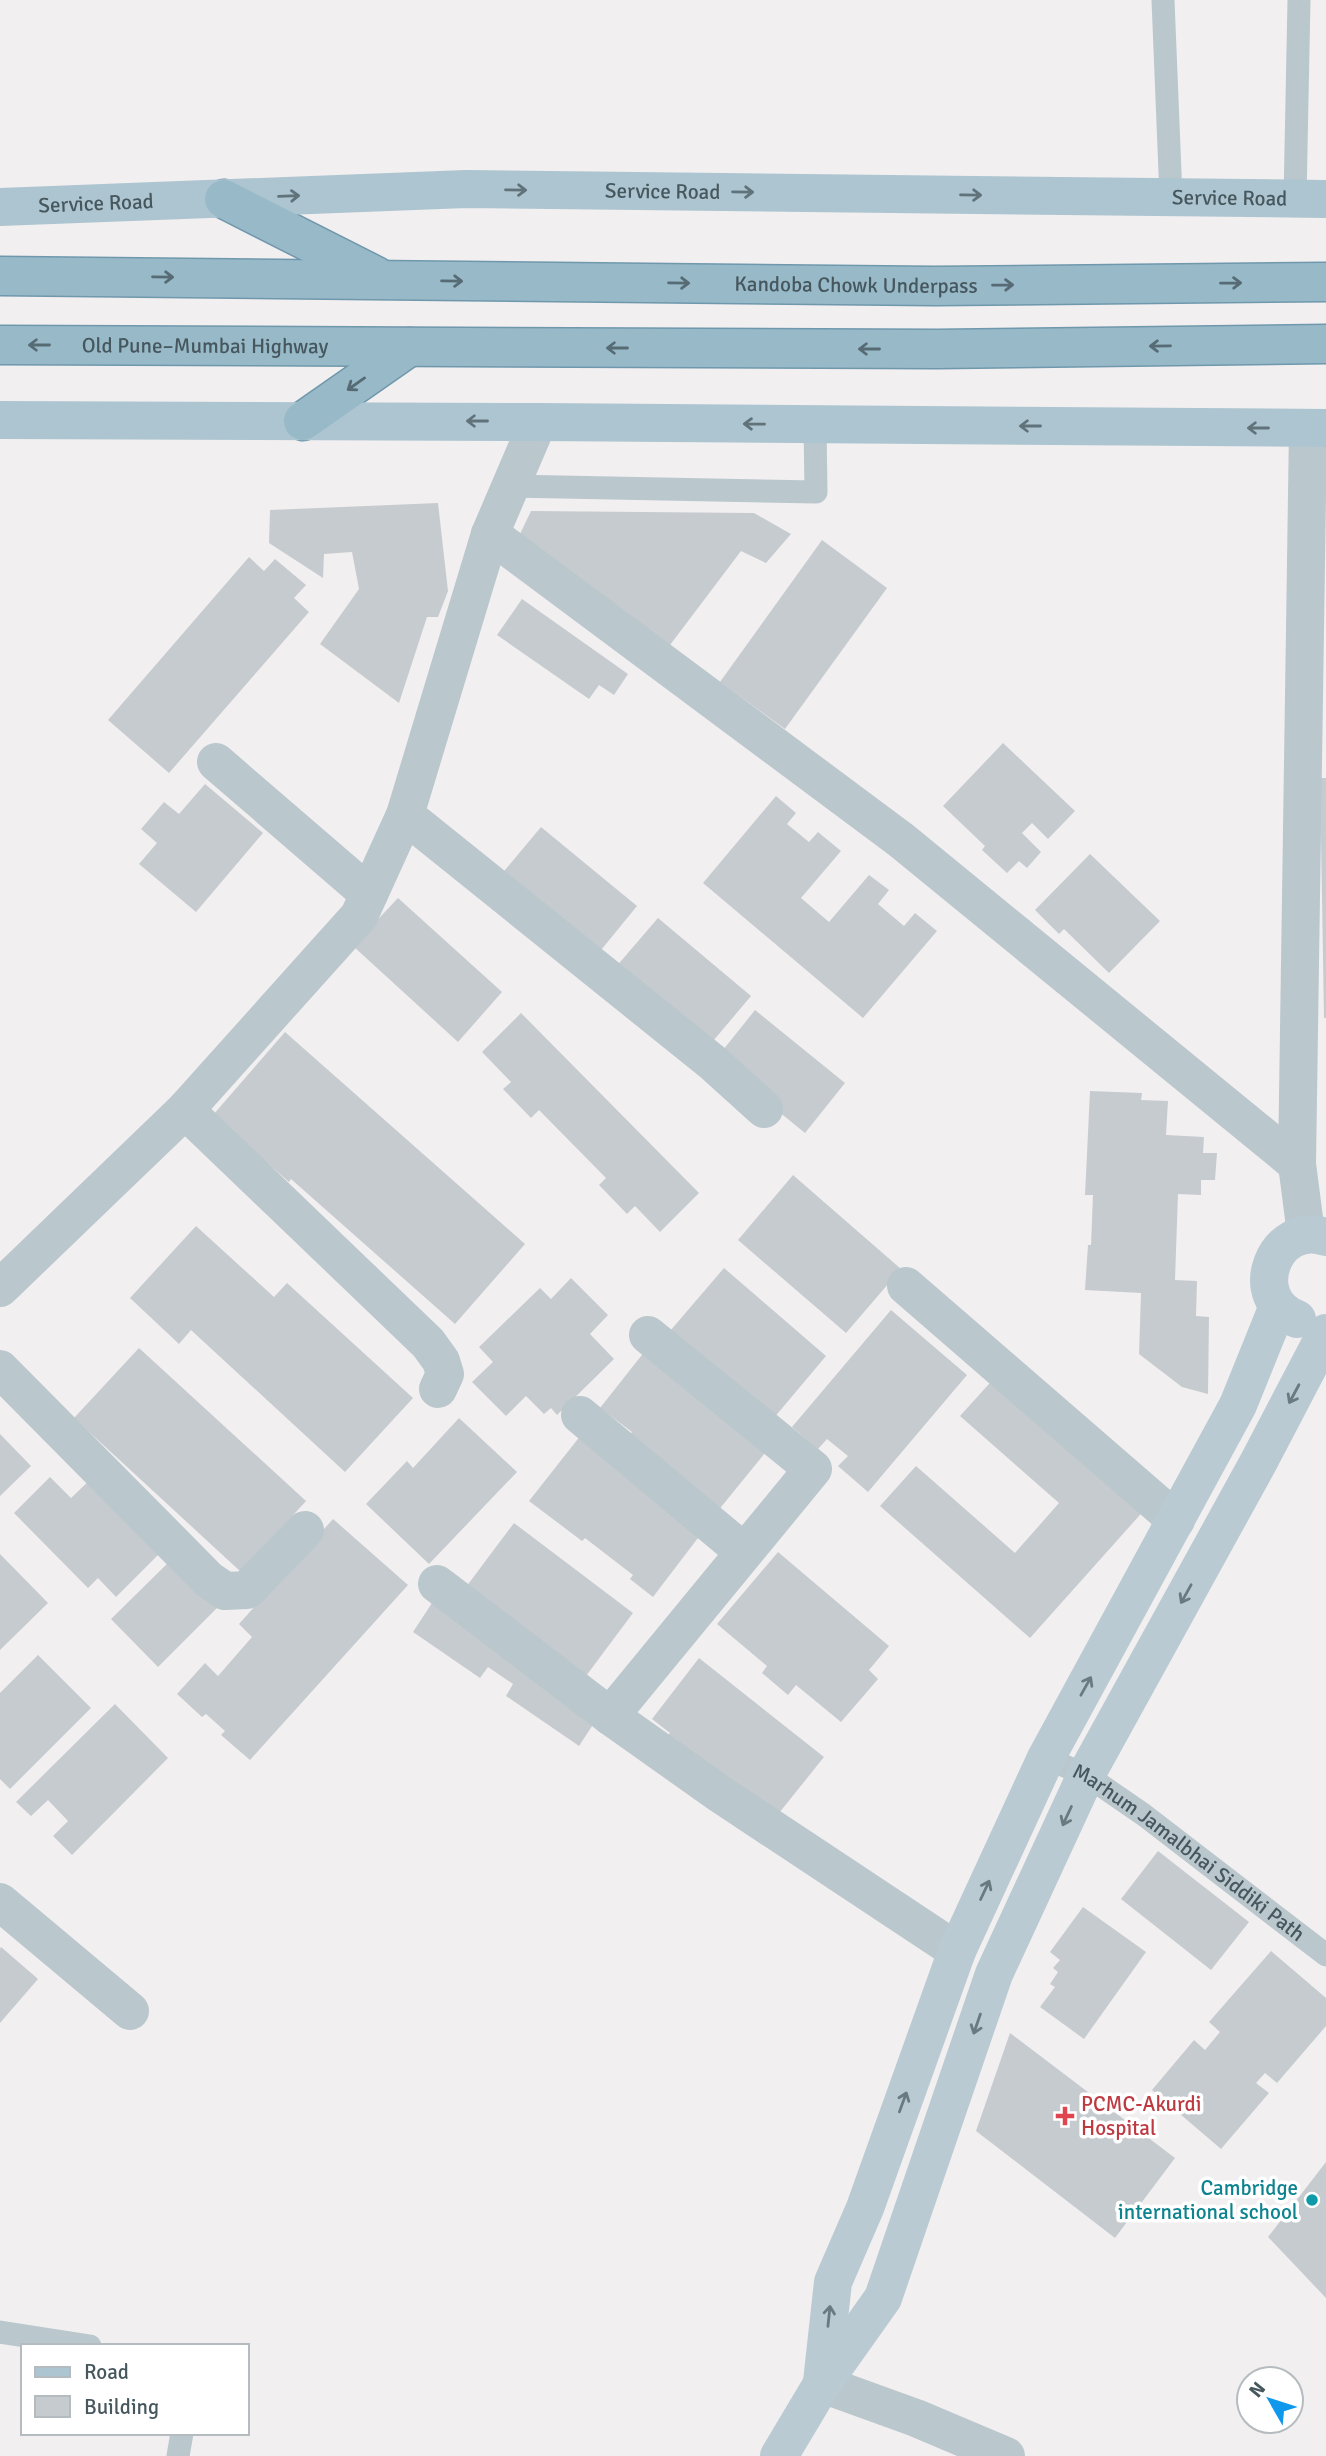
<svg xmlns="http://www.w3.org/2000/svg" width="1326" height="2456" viewBox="0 0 1326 2456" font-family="Signika,sans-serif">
<rect width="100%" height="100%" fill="#f2eff0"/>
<g fill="#c6cbcf">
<polygon points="438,503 448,591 438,617 427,617 399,703 320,644 359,589 352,552 324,554 323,578 269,543 270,510"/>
<polygon points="531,511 754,513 791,534 766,563 741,551 667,649 520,534"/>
<polygon points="822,540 887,588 785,729 720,682"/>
<polygon points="249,557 264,571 275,559 306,585 294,598 309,612 169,773 108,720"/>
<polygon points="522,599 628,674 614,695 599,685 589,699 497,635"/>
<polygon points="1003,743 1075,811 1048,839 1032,823 1022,833 1041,852 1027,868 1019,861 1007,873 982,850 985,846 943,806"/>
<polygon points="1320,778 1326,778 1326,1018 1324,1018"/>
<polygon points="205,784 263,833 196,912 139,864 157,843 141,829 164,802 179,814"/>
<polygon points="776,796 796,813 787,824 809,842 818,832 841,851 801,898 829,922 869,875 889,890 878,904 904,926 915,913 937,931 863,1018 703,883"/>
<polygon points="541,827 637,906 597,955 500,876"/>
<polygon points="1090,854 1160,921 1109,973 1064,929 1059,934 1035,910"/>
<polygon points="398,898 502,992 458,1042 353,946"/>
<polygon points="658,918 751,996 708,1047 615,968"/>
<polygon points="755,1010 845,1083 805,1133 715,1060"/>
<polygon points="521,1013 699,1193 660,1232 635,1206 627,1214 599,1185 606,1178 539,1110 531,1118 503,1089 511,1082 482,1052"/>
<polygon points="285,1032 525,1244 455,1324 291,1179 289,1182 213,1115"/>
<polygon points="1090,1091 1142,1093 1141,1100 1168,1101 1166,1135 1204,1137 1203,1153 1217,1153 1215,1180 1201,1180 1201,1195 1178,1194 1175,1280 1197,1281 1196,1316 1209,1317 1208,1394 1182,1387 1139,1354 1141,1293 1085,1290 1088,1245 1091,1245 1093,1195 1085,1195"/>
<polygon points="793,1175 901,1269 846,1333 738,1240"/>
<polygon points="196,1226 274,1297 287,1283 413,1398 345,1472 191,1330 179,1344 130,1298"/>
<polygon points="724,1268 826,1356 773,1419 670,1331"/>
<polygon points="571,1278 608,1315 590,1334 614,1359 557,1415 551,1408 544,1414 526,1396 506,1416 472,1382 493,1362 479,1347 540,1288 551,1299"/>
<polygon points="891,1310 967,1375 868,1492 838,1466 848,1456 827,1439 818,1449 792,1427"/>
<polygon points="139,1348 306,1501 241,1572 74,1418"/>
<polygon points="645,1351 769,1448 717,1512 625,1440 632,1432 600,1408"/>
<polygon points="998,1374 1147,1507 1030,1638 880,1506 916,1466 1015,1553 1059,1503 960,1416"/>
<polygon points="459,1418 517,1472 429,1564 366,1504 407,1461 413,1468"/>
<polygon points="0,1434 31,1466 0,1496"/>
<polygon points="581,1435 704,1530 653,1597 630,1579 633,1575 585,1538 582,1541 529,1501"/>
<polygon points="50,1477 71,1498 93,1477 164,1549 116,1597 98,1578 88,1588 14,1513"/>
<polygon points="333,1519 408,1585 250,1760 221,1735 225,1731 206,1714 202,1717 177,1694 205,1663 218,1676 252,1637 239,1624"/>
<polygon points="514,1523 633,1613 586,1676 460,1595"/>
<polygon points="778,1552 889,1646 869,1670 878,1679 841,1722 796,1685 788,1695 762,1673 767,1666 717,1624"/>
<polygon points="0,1554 48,1603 0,1650"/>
<polygon points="170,1561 217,1608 158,1667 111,1619"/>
<polygon points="432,1603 598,1717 579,1746 506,1696 513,1684 488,1667 480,1678 413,1632"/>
<polygon points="38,1655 91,1708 10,1789 0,1779 0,1693"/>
<polygon points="699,1658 824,1757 771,1823 665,1739 670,1733 652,1719"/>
<polygon points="115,1704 168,1758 72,1855 53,1836 68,1821 48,1800 31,1816 16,1802"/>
<polygon points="1158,1851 1249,1922 1211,1970 1121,1899"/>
<polygon points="1083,1907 1146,1952 1084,2039 1040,2007 1055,1987 1050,1984 1058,1972 1053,1968 1060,1960 1050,1952"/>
<polygon points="1,1947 38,1979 0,2023 0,1949"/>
<polygon points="1271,1951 1326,1998 1326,2026 1277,2083 1265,2073 1256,2083 1269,2093 1221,2149 1152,2090 1194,2040 1205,2050 1220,2032 1209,2022"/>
<polygon points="1010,2033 1175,2158 1115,2238 976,2131"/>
<polygon points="1326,2162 1326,2298 1268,2237"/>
</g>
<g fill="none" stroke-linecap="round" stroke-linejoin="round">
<g stroke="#6f98ac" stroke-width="41">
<g id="trunk">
<polyline points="224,199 376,276"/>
<path id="s3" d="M0 276 935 286 1326 282"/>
<path id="s4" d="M0 345 937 349 1326 344"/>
<polyline points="303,421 409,347"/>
</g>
</g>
<g stroke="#bac7cd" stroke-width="23">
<polyline points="1163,0 1171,197"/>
<polyline points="1295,199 1299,0"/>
<polyline points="510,486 816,492 815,424"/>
<path id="s1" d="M1046 1758 1086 1775 1144 1815 1326 1955"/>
<polyline points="0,2332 90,2346"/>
<polyline points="178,2456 182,2433"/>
</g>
<g stroke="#bac7cd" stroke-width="38">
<polyline points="490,534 901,840 1297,1164"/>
<polyline points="216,762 369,894"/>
<polyline points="405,815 712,1062 764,1109"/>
<polyline points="185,1110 428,1343 441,1361 445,1374 438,1389"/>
<polyline points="1306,1234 1297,1164 1308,428"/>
<polyline points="906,1286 1176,1520"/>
<polyline points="0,1288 185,1110 359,916 405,815 490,534 538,422"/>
<polyline points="0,1369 209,1580 225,1591 247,1590 305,1530"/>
<polyline points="580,1415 744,1552"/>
<polyline points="437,1584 610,1716 720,1794 957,1951"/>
<polyline points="610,1716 813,1469 648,1335"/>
<polyline points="0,1902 130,2011"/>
</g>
<polyline stroke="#bac7cd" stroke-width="38" points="822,2384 916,2418 1006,2456"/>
<g stroke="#bacad2" stroke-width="38">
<path d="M1297 1319C1244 1299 1274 1219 1326 1237"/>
<polyline points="822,2382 833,2282 865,2208 957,1951 1046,1758 1238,1405 1278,1306"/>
<polyline points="779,2456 822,2384 883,2298 994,1974 1086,1775 1258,1463 1326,1333"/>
</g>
<g stroke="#adc5d0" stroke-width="38">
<path id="s2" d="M0 207 466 189 1326 199"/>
<polyline points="0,420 538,422 1326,428"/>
</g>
<use href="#trunk" stroke="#98b9c8" stroke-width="38"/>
</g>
<defs><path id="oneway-shaft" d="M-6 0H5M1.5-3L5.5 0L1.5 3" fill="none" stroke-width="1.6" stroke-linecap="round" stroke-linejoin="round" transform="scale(1.75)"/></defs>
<g stroke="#60727a">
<use href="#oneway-shaft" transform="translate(516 190) rotate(1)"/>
<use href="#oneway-shaft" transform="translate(743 192) rotate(1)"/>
<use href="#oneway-shaft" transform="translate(971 195) rotate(1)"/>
<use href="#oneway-shaft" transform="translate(289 196) rotate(-2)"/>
<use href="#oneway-shaft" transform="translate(477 421) rotate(-180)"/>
<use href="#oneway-shaft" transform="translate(754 424) rotate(-179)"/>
<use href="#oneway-shaft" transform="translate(1030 426) rotate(-180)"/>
<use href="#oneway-shaft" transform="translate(1258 428) rotate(-180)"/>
</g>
<g stroke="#566b73">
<use href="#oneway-shaft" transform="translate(163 277) rotate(1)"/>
<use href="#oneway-shaft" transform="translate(452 281) rotate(1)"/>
<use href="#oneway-shaft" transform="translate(679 283) rotate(1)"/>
<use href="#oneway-shaft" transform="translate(1231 283) rotate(-1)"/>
<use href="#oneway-shaft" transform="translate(1003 285) rotate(-1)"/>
<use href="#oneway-shaft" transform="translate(39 345) rotate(-180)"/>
<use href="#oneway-shaft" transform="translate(1160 346) rotate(179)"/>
<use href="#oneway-shaft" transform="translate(617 348) rotate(-180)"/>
<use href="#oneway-shaft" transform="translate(869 349) rotate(-180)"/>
<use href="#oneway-shaft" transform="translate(356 384) rotate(145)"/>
</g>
<g stroke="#697a81">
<use href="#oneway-shaft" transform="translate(1294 1394) rotate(118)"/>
<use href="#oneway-shaft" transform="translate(1186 1594) rotate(119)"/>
<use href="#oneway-shaft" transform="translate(1086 1686) rotate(-61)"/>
<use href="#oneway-shaft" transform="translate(1067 1816) rotate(115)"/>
<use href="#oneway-shaft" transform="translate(985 1890) rotate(-65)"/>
<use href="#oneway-shaft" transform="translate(977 2024) rotate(109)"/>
<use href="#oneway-shaft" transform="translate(903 2102) rotate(-70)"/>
<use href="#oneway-shaft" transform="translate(829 2316) rotate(-84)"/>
</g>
<path fill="#e0444e" stroke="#fff" stroke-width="2.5" d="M1061.5 2105.5h7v7h7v7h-7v7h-7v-7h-7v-7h7z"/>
<circle fill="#0f9aa8" stroke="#fff" stroke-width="2.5" cx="1312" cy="2200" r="7"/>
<g text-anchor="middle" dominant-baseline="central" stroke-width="7" stroke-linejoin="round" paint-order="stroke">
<g font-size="21" fill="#46575e" stroke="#fff">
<text stroke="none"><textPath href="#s2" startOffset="663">Service Road</textPath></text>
<text stroke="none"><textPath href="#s2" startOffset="1230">Service Road</textPath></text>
<text stroke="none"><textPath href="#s2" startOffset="96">Service Road</textPath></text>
<text stroke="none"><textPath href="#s3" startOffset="856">Kandoba Chowk Underpass</textPath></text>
<text stroke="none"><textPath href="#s4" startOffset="205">Old Pune–Mumbai Highway</textPath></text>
<text stroke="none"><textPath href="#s1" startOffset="172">Marhum Jamalbhai Siddiki Path</textPath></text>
</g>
<g font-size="21" fill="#be3a42" stroke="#fff" text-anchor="start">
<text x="1081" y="2104">PCMC-Akurdi<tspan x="1081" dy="24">Hospital</tspan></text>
</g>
<g font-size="21" fill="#0d838f" stroke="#fff" text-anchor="end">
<text x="1298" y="2188">Cambridge<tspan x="1298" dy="24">international school</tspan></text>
</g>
</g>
<rect x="21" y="2344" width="228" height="91" fill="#ffffff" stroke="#b5bcbf" stroke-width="2"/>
<rect x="35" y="2367" width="35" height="10" fill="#adc5d0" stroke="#b5bcbf" stroke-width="2"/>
<text x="84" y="2379" font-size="21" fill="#46575e">Road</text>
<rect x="35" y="2396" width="35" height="21" fill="#c6cbcf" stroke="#b5bcbf" stroke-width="2"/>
<text x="84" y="2414" font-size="21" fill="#46575e">Building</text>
<g transform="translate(1270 2400) rotate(309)"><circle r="33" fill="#ffffff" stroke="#b5bcbf" stroke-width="2"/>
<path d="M0-5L12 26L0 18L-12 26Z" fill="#0f98ec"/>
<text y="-10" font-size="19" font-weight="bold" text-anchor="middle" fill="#46575e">N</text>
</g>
</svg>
